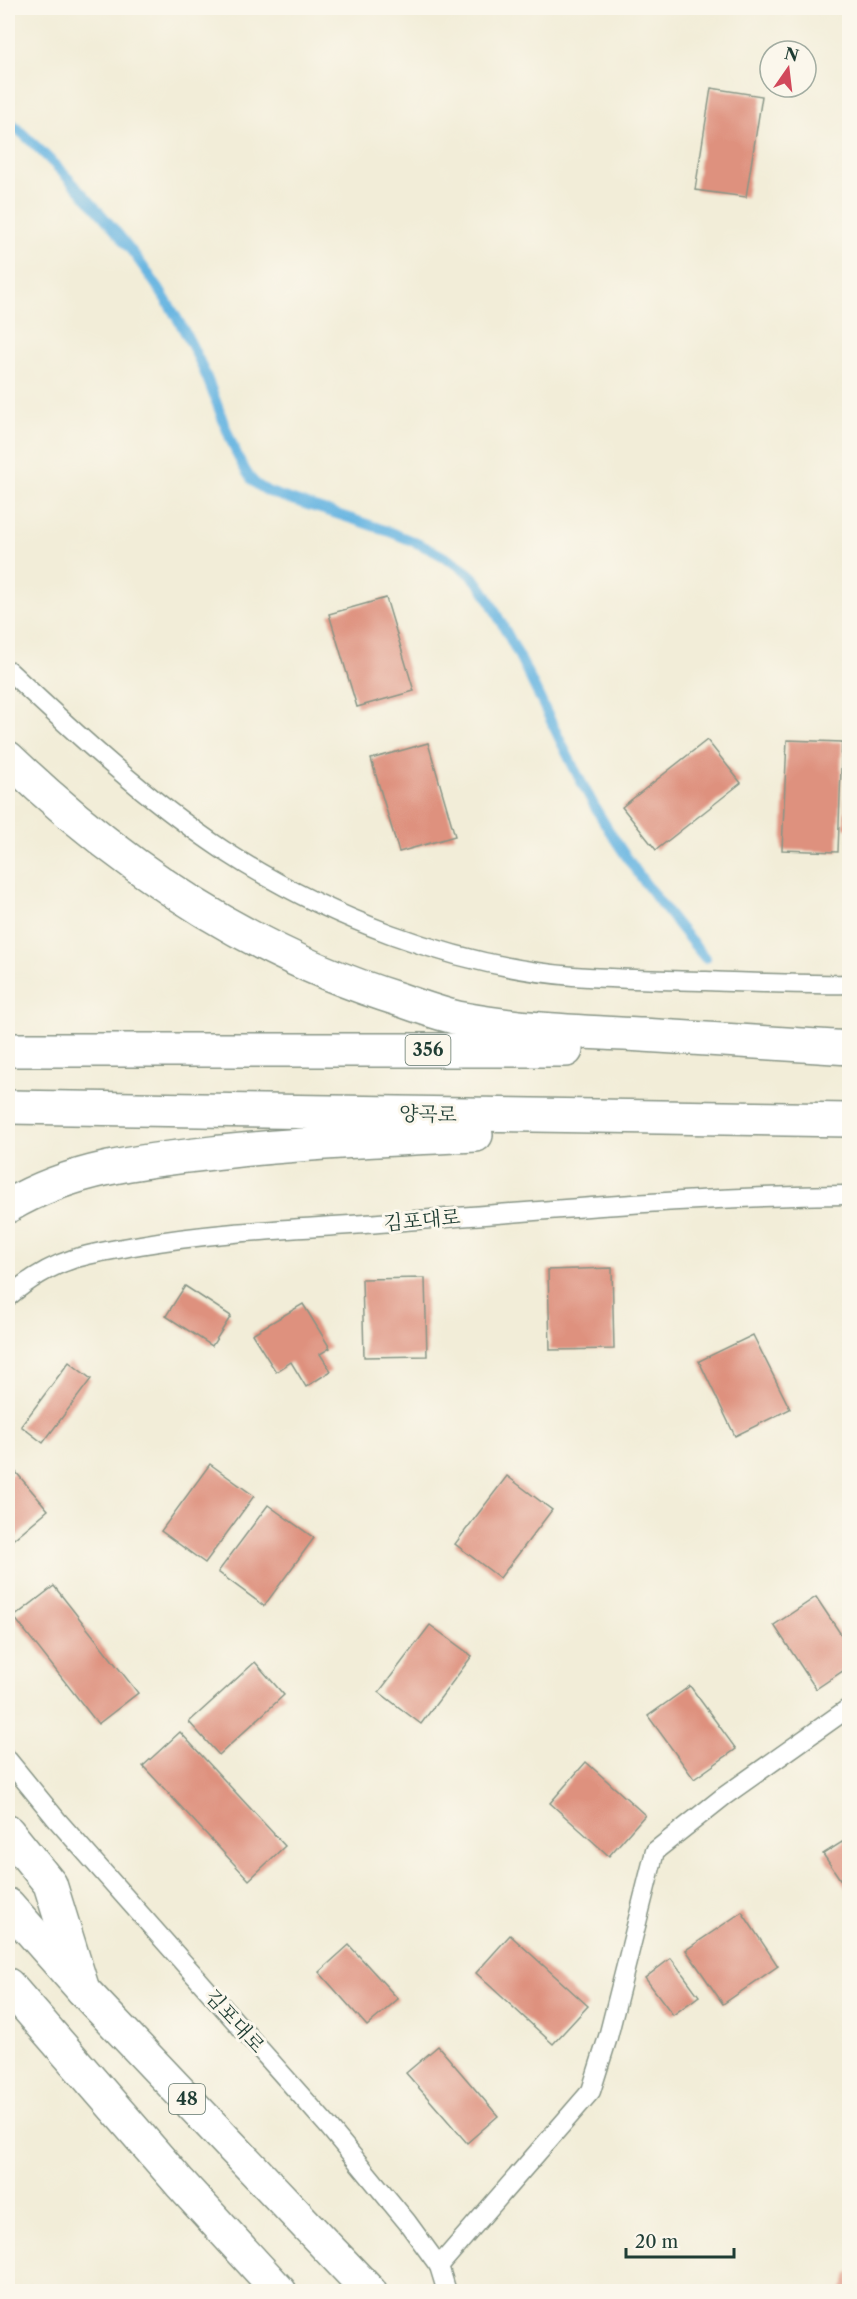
<svg xmlns="http://www.w3.org/2000/svg" width="857" height="2299" viewBox="0 0 857 2299" font-family="'Libre Caslon Text','Noto Serif KR',serif">
<rect width="100%" height="100%" fill="#fbf7ec"/>
<filter id="ink" filterUnits="userSpaceOnUse"><feTurbulence type="fractalNoise" baseFrequency=".0167" numOctaves="2"/><feDisplacementMap in="SourceGraphic" scale="12" xChannelSelector="R" yChannelSelector="G"/><feConvolveMatrix kernelMatrix="1 2 1 2 8 2 1 2 1" color-interpolation-filters="sRGB"/></filter>
<filter id="wash" filterUnits="userSpaceOnUse"><feTurbulence type="fractalNoise" baseFrequency=".008" numOctaves="4" result="noise"/><feDisplacementMap in="SourceGraphic" scale="24" xChannelSelector="R" yChannelSelector="G"/><feGaussianBlur stdDeviation="1.35" result="paint"/><feColorMatrix in="noise" values="0 0 0 0 0 0 0 0 0 0 0 0 0 0 0 0 0 1.4 0 .05"/><feComposite in="paint" operator="in"/></filter>
<g filter="url(#wash)">
<rect width="100%" height="100%" fill="#f2edd8"/>
<g fill="none" stroke-linecap="round" stroke-linejoin="round">
<path stroke="#67b5e1" stroke-width="10" d="M8 120C88 193 165 277 207 378 218 404 236 464 254 482 258 486 264 489 269 492 329 514 417 533 467 572 484 585 492 606 502 624 532 677 555 734 584 787 616 849 660 904 705 958"/>
</g>
<g id="blocks">
<g fill="#de917e">
<polygon points="711,88 762,96 746,197 695,190"/>
<polygon points="386,598 414,691 357,707 329,614"/>
<polygon points="707,740 741,783 656,850 622,807"/>
<polygon points="787,740 842,742 838,852 782,850"/>
<polygon points="428,743 455,836 399,852 371,759"/>
<polygon points="847,773 850,773 850,829 844,828"/>
<polygon points="612,1268 614,1349 550,1350 548,1270"/>
<polygon points="425,1278 427,1356 364,1357 362,1279"/>
<polygon points="185,1286 231,1316 212,1346 166,1316"/>
<polygon points="303,1304 330,1348 320,1354 331,1371 306,1387 291,1362 276,1372 252,1334"/>
<polygon points="753,1335 790,1409 735,1436 699,1361"/>
<polygon points="69,1362 91,1379 43,1443 21,1426"/>
<polygon points="210,1464 254,1496 205,1563 161,1531"/>
<polygon points="15,1471 48,1510 9,1543 8,1477"/>
<polygon points="507,1476 552,1510 500,1578 455,1544"/>
<polygon points="268,1505 314,1538 264,1606 218,1572"/>
<polygon points="54,1586 138,1693 98,1724 14,1617"/>
<polygon points="816,1597 850,1648 850,1666 816,1689 774,1625"/>
<polygon points="430,1625 472,1656 421,1724 379,1692"/>
<polygon points="255,1662 284,1695 219,1755 189,1722"/>
<polygon points="690,1686 736,1749 694,1779 648,1716"/>
<polygon points="180,1732 285,1846 249,1880 143,1766"/>
<polygon points="586,1762 645,1815 609,1856 550,1803"/>
<polygon points="850,1837 850,1894 823,1854"/>
<polygon points="742,1912 778,1966 723,2004 686,1950"/>
<polygon points="510,1935 588,2006 553,2044 476,1973"/>
<polygon points="349,1945 398,1999 367,2026 319,1972"/>
<polygon points="671,1958 699,1996 673,2015 645,1978"/>
<polygon points="438,2046 498,2116 467,2143 406,2073"/>
<polygon points="850,2270 850,2292 840,2292"/>
</g>
</g>
</g>
<g filter="url(#ink)">
<use href="#blocks" fill-opacity="0" stroke="#889586" stroke-width="1.5"/>
<g fill="none" stroke-linecap="round" stroke-linejoin="round">
<g stroke="#889586" stroke-width="21">
<g id="service">
<path d="M8 670C76 734 145 798 223 850 324 916 452 966 573 976 616 979 661 980 704 981 753 983 801 985 850 984"/>
<path d="M8 1297C28 1280 48 1267 73 1259 95 1252 118 1249 140 1245 219 1231 299 1229 379 1223 536 1212 692 1196 850 1195"/>
<polyline points="8,1760 57,1820 328,2126 407,2222 439,2266 447,2292"/>
<polyline points="439,2266 591,2091 608,2037 655,1851 723,1797 850,1707"/>
</g>
</g>
<g stroke="#889586" stroke-width="36">
<g id="primary">
<polyline points="8,1905 83,1990 370,2292"/>
<polyline points="8,1985 180,2183 280,2292"/>
</g>
</g>
<g stroke="#889586" stroke-width="36">
<g id="trunk">
<path d="M8 758C120 865 251 954 401 1000 421 1007 442 1015 463 1019 522 1030 582 1032 642 1035 711 1039 780 1044 850 1048"/>
<polyline points="8,1050 566,1050"/>
<polyline points="8,1107 850,1120"/>
<path d="M8 1206C73 1167 148 1160 222 1152 306 1143 391 1139 476 1135"/>
<polyline points="8,1832 50,1884 83,1990"/>
</g>
</g>
<use href="#service" stroke="#fff" stroke-width="18"/>
<use href="#primary" stroke="#fff" stroke-width="33"/>
<use href="#trunk" stroke="#fff" stroke-width="33"/>
</g>
</g>
<g text-anchor="middle" dominant-baseline="central" stroke-width="6" stroke-linejoin="round" paint-order="stroke">
<g fill="#fbf7ec" stroke="#61756b" stroke-width="1.5">
<rect x="405.5" y="1035" width="45" height="30" rx="4.5"/>
<rect x="169" y="2084" width="36" height="30" rx="4.5"/>
</g>
<g font-size="18" font-weight="bold" fill="#1f3d34">
<text x="428" y="1050">356</text>
<text x="187" y="2099">48</text>
</g>
<g font-size="20" fill="#1f3d34" stroke="#fbf7ec">
<text transform="translate(428 1114) rotate(1)">양곡로</text>
<text transform="translate(422 1220) rotate(-5)">김포대로</text>
<text transform="translate(235 2021) rotate(48)">김포대로</text>
</g>
</g>
<rect width="857" height="2299" fill="none" stroke="#fbf7ec" stroke-width="30"/>
<g transform="translate(788 69) rotate(14)"><circle r="28" fill="#fbf7ec" stroke="#a3ada2" stroke-width="1.5"/>
<path d="M0-4.5L10 22L0 15L-10 22Z" fill="#d1495b"/>
<text y="-9" font-size="16" font-weight="bold" text-anchor="middle" fill="#1f3d34">N</text>
</g>
<path d="M626 2248v9h108v-9" fill="none" stroke="#1f3d34" stroke-width="3"/>
<text x="635" y="2248" font-size="18" fill="#1f3d34" stroke="#fbf7ec" stroke-width="4.5" paint-order="stroke">20 m</text>
</svg>
